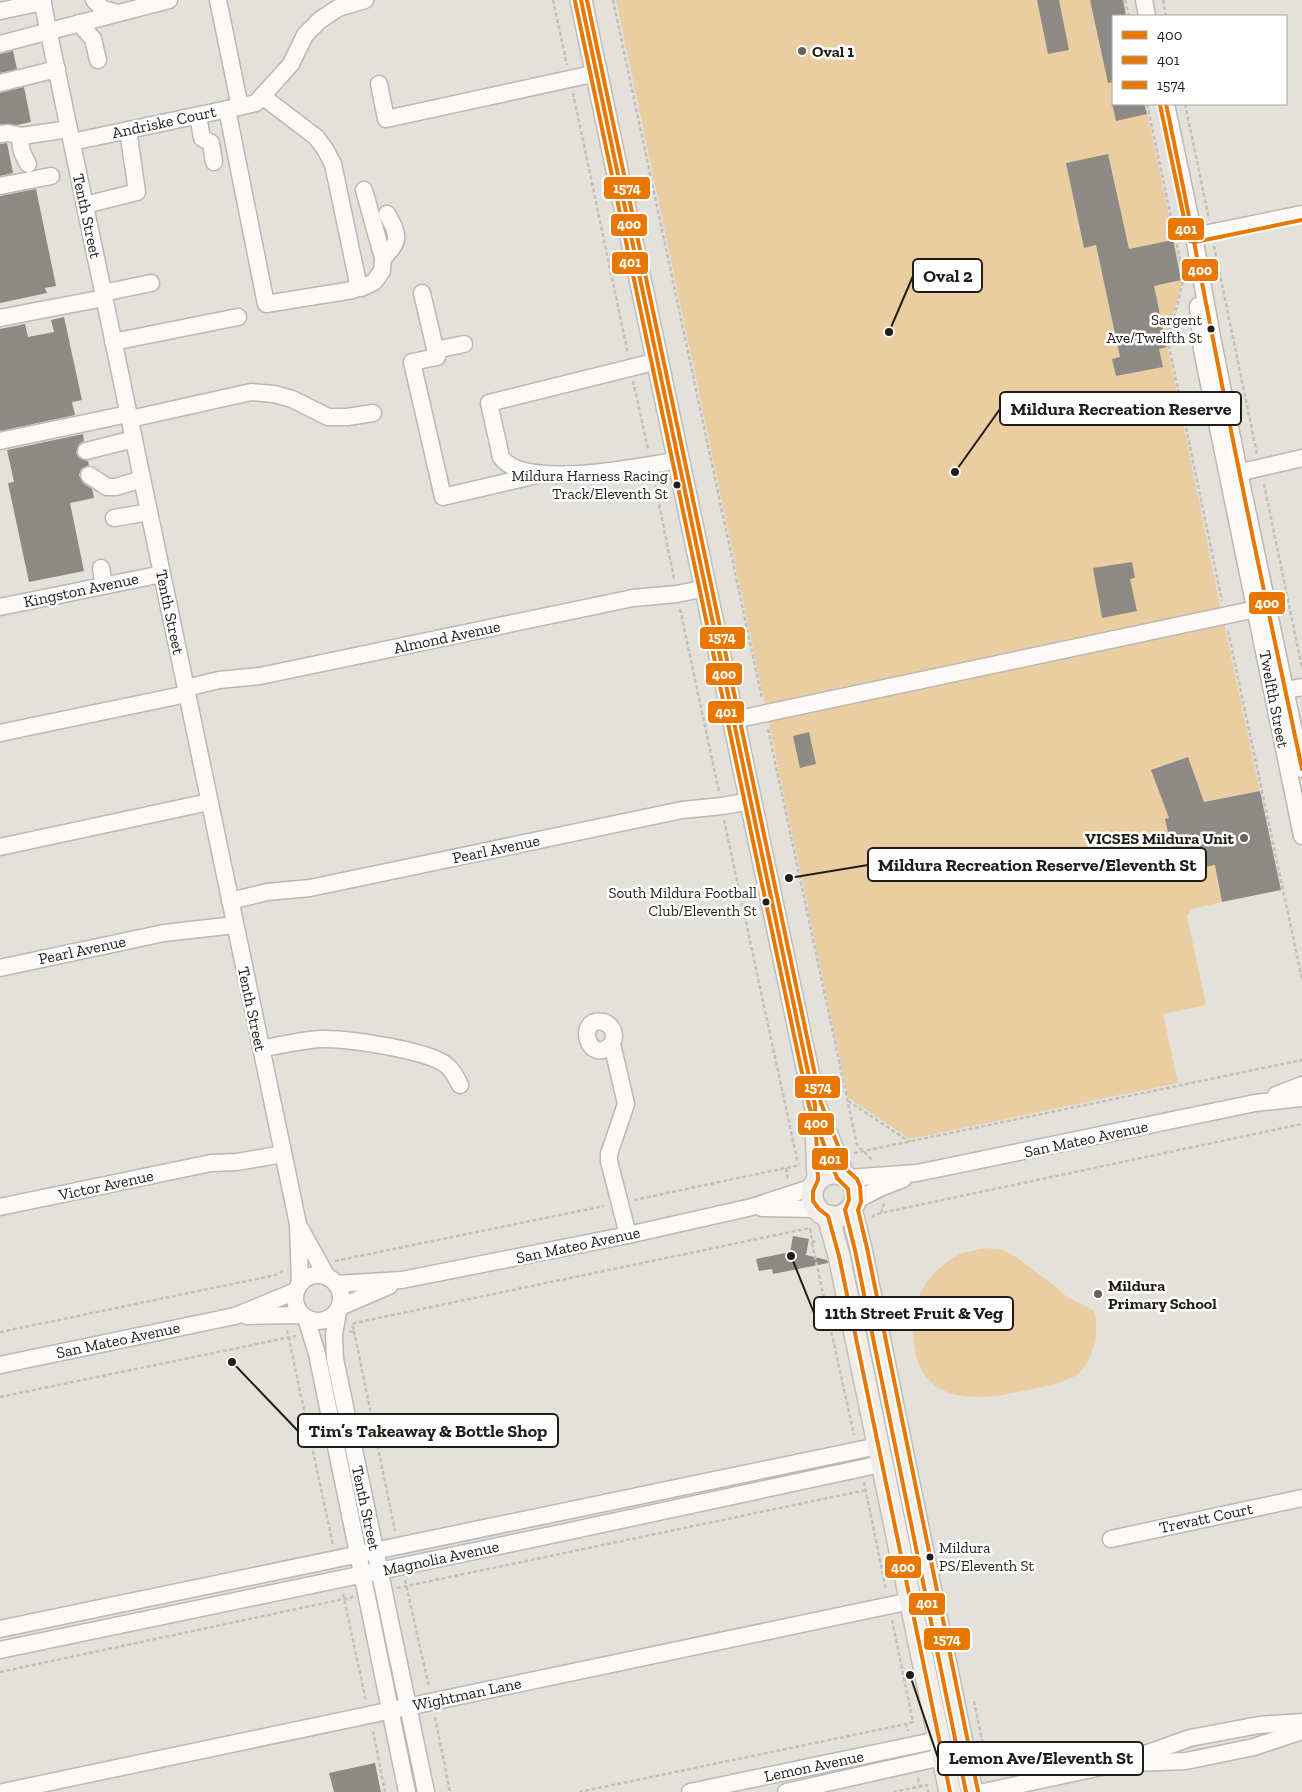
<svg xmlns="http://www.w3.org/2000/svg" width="1302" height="1792" viewBox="0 0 1302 1792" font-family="'Zilla Slab',serif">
<rect width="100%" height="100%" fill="#e4e0da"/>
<g fill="#eacea2">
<polygon points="616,0 1123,0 1127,16 1113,16 1113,104 1145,104 1183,280 1166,339 1220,605 1260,791 1224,798 1223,861 1217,882 1222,902 1192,909 1187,916 1206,1005 1163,1014 1178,1083 910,1139 848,1098"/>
<path d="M986 1248 1003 1250 1016 1257 1056 1287 1067 1297 1093 1310C1100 1327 1095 1352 1084 1368 1073 1382 1049 1385 1032 1389 1013 1393 991 1398 972 1397 919 1394 908 1354 915 1309 919 1285 941 1262 963 1253 970 1251 978 1250 986 1248Z"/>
</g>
<g fill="#8d8a85">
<polygon points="1037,0 1059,0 1069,50 1048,54"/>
<polygon points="1090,0 1123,0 1126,16 1113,16 1113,82 1108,83"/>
<polygon points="13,51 17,69 0,73 0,54"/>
<polygon points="24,87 31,122 17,125 0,124 0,93"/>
<polygon points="1112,104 1144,104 1147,114 1116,121"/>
<polygon points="7,143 13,173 0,176 0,144"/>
<polygon points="1108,154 1129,249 1173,240 1181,280 1154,286 1167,347 1159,349 1163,367 1116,376 1112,359 1120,357 1096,245 1084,248 1066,163"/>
<polygon points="36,189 56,286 45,288 47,293 0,303 0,196"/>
<polygon points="64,317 82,400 72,402 75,415 0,431 0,329 25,324 28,337 54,332 51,320"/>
<polygon points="83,434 84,441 79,444 76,453 79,458 88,461 89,465 81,469 79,475 83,483 92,489 94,498 70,503 84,571 29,582 8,483 14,482 7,450"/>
<polygon points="1132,562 1135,578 1130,579 1137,611 1102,618 1093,568"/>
<polygon points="809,732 816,764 800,768 793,736"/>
<polygon points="1188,757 1204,802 1260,791 1281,890 1222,902 1215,865 1177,873 1165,819 1169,818 1151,770"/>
<polygon points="793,1236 809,1239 806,1255 827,1260 828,1263 773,1274 772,1269 759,1271 756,1259 790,1252"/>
<polygon points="375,1763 381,1792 334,1792 329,1773"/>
</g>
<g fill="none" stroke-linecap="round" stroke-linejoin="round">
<g stroke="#bbb7b2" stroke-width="19">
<g id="minor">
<polyline points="42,0 298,1224 300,1284"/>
<polyline points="94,0 103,9 118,13"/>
<polyline points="218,0 240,107"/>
<polyline points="1144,0 1147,16"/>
<polyline points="0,11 43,2"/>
<polyline points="79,23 93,39 98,60"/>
<polyline points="0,44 169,0"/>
<polyline points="0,83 57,69"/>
<polyline points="379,84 386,119 597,73"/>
<polyline points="1166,104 1194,236 1211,332 1239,472 1302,769"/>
<polyline points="227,109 266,304 353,290 358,283 333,164 325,149 316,137 262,96"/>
<polyline points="198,116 202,138 211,143 214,162"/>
<polyline points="0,134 8,133 22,136 69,129"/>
<path d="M22 136C18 147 23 154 28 164"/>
<polyline points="72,142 256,103 291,64 305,35 320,20 338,8 365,0"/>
<polyline points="0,186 51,176"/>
<polyline points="85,205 137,192 128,130"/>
<polyline points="1194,236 1302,214"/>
<path d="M383 258C401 241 399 235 387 214"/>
<polyline points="356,287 361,288 374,282 382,271 383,258 364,190"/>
<polyline points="103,293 151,283"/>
<polyline points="422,293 437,357 412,362 443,497 537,475"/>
<polyline points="1198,306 1202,350 1302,836"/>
<polyline points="0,318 104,298"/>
<polyline points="113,342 238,317"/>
<polyline points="435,350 464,344"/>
<path d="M658 361 489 403 501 457C523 491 643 466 679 460"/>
<polyline points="130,419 251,392 274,394 292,399 328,417 347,417 373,413"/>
<polyline points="0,441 128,414"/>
<polyline points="86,451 134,439"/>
<polyline points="89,475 107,487 116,487 142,479"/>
<polyline points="1229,475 1302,458"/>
<polyline points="114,518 149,512"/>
<polyline points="101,568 104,585"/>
<polyline points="0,607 162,574"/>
<polyline points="186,688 219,680 260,676 633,598 677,594 706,588"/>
<polyline points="1275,692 1302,687"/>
<polyline points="734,720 1256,609"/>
<polyline points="0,733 187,694"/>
<polyline points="0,847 209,802"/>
<polyline points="230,901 267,892 310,888 682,810 722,806 751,801"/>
<polyline points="0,968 164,933 235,925"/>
<path d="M612 1044C588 1068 575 1016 603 1022 614 1025 616 1036 612 1044L626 1104 609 1154V1161L628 1235"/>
<path d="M261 1049C281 1045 301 1040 321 1039 346 1038 425 1050 445 1064 452 1069 456 1077 460 1085"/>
<polyline points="1276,1095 1302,1085"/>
<polyline points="847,1178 917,1173 1255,1103 1302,1098"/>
<polyline points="855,1201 882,1187 903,1179"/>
<polyline points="0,1207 211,1163 237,1162 283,1154"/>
<polyline points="762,1208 817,1209"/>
<polyline points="300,1228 327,1277"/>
<circle cx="318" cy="1298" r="23"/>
<polyline points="336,1284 402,1280 628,1235 752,1207 813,1187"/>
<polyline points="340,1307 389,1286"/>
<polyline points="338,1311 334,1335 335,1359 426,1792"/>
<polyline points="247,1316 302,1315"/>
<polyline points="306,1318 317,1354 407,1792"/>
<polyline points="0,1365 235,1316 296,1291"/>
<polyline points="1111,1539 1302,1498"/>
<polyline points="0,1629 878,1446"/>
<polyline points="0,1650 556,1534 881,1464"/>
<polyline points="1133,1763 1186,1761 1254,1747 1302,1731"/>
<polyline points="3,1792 920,1599"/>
<polyline points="690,1792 938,1740"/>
<polyline points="786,1792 942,1757"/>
<polyline points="984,1792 1120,1763 1190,1738 1259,1725 1302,1722"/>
</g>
</g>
<g stroke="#c0bebb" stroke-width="24">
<g id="major">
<polyline points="581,0 815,1105 843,1175"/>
<polyline points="816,1125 818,1180"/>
<circle cx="834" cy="1195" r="22"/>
<polyline points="851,1209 861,1249 972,1792"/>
<polyline points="828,1216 839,1256 950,1792"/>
</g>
</g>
<g stroke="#c2c0be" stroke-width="2.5" stroke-dasharray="4 2.5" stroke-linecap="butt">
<polyline points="553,0 567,65"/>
<polyline points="613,0 762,699"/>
<polyline points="1125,0 1129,16"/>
<polyline points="1163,0 1166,16"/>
<polyline points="573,93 628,354"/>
<polyline points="1147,104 1184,278 1168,341 1222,601"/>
<polyline points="1185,104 1209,219"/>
<polyline points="1214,246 1257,454"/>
<polyline points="633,381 648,449"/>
<polyline points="654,479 674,579"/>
<polyline points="1264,484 1302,668"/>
<polyline points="680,609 719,792"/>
<polyline points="1228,631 1302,979"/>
<polyline points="768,729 857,1145 872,1160"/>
<polyline points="724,820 798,1164"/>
<polyline points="848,1101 910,1142"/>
<polyline points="854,1153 1302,1060"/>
<polyline points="786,1168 788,1179"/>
<polyline points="634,1200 800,1165"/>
<polyline points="881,1213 884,1203"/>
<polyline points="873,1218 873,1216 881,1213 1302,1124"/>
<polyline points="812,1243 854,1435"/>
<polyline points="335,1261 604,1206"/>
<polyline points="287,1330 333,1545"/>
<polyline points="354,1331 395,1531"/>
<polyline points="0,1332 276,1275 284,1270"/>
<polyline points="349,1332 354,1331 352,1324 364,1321 810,1228 812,1242 817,1241"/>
<polyline points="0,1397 296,1336"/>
<polyline points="864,1482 886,1590"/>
<polyline points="405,1580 429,1687"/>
<polyline points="397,1588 866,1490"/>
<polyline points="343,1594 366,1701"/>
<polyline points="892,1620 913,1722 906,1724 908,1731"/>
<polyline points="0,1672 353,1597"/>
<polyline points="974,1701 989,1774"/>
<polyline points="435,1717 450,1792"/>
<polyline points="373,1731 385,1792"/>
<polyline points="918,1778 920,1786"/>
<polyline points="579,1792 906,1724"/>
<polyline points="893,1792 927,1785 928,1792"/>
</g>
<use href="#minor" stroke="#fbfaf9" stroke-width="16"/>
<use href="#major" stroke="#f2eee7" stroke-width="21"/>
<g stroke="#fff" stroke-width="8">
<g id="bus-1">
<polyline points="581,0 815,1105 818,1180 813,1191 813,1201 819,1209 828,1216 839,1256 950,1792"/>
<path d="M1166 104C1192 226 1214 348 1239 470 1259 570 1281 669 1302 769"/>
</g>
</g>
<g stroke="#fff" stroke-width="8">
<g id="bus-2">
<polyline points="575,1 809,1106 837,1178 848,1189 849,1200 845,1210 855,1250 966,1792"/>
<polyline points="1160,105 1188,237 1190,241 1195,242 1302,220"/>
</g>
</g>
<g stroke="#fff" stroke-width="8">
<polyline id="bus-3" points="587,0 821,1103 848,1171 857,1179 860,1186 861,1202 858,1210 867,1248 978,1791"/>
</g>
<use href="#bus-1" stroke="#e97802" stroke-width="4"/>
<use href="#bus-2" stroke="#e97802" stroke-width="4"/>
<use href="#bus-3" stroke="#e97802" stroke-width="4"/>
</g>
<g fill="#65615d" stroke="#fff" stroke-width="2">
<circle cx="802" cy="51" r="5"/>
<circle cx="1244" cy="838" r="5"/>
<circle cx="1098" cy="1294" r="5"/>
</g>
<g fill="#201d19" stroke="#fff" stroke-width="2">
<circle cx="1211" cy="329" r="4.5"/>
<circle cx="677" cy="485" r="4.5"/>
<circle cx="766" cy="902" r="4.5"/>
<circle cx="930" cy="1557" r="4.5"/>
</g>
<g text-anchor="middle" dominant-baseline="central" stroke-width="5" stroke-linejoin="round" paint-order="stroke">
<g font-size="15" fill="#201d19" stroke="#fff" text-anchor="end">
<text x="1202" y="320">Sargent<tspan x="1202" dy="18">Ave/Twelfth St</tspan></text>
<text x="668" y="476">Mildura Harness Racing<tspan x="668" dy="18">Track/Eleventh St</tspan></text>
<text x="757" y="893">South Mildura Football<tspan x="757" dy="18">Club/Eleventh St</tspan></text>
<text x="939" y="1548" text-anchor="start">Mildura<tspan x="939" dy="18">PS/Eleventh St</tspan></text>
</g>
<g font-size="16" font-weight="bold" fill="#201d19" stroke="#fff" text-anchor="start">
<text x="812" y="51">Oval 1</text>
<text x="1234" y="838" text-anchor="end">VICSES Mildura Unit</text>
<text x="1108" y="1285">Mildura<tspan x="1108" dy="18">Primary School</tspan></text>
</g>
<g font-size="16" fill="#201d19" stroke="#fff">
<text transform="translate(164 122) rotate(-12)">Andriske Court</text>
<text transform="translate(87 216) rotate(78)">Tenth Street</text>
<text transform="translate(81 590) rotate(-12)">Kingston Avenue</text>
<text transform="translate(170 612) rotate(78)">Tenth Street</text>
<text transform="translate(447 637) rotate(-12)">Almond Avenue</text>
<text transform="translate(1274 699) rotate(79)">Twelfth Street</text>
<text transform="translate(496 849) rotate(-12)">Pearl Avenue</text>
<text transform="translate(82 950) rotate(-12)">Pearl Avenue</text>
<text transform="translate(252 1009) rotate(78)">Tenth Street</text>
<text transform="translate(1086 1139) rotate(-12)">San Mateo Avenue</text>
<text transform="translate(106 1185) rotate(-12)">Victor Avenue</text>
<text transform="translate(578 1245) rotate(-12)">San Mateo Avenue</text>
<text transform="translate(118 1340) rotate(-12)">San Mateo Avenue</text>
<text transform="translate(366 1508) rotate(78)">Tenth Street</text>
<text transform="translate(1206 1518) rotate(-12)">Trevatt Court</text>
<text transform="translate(441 1558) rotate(-12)">Magnolia Avenue</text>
<text transform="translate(467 1694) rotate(-12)">Wightman Lane</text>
<text transform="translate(814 1766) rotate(-12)">Lemon Avenue</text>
</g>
</g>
<path fill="none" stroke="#201d19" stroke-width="2" d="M889 332L913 276M955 472L1000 409M789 878L868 865M791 1256L814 1313M232 1362L298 1431M910 1675L938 1758"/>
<g fill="#201d19" stroke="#fff" stroke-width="2">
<circle cx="889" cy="332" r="5"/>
<circle cx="955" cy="472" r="5"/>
<circle cx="789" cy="878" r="5"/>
<circle cx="791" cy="1256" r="5"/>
<circle cx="232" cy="1362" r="5"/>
<circle cx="910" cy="1675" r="5"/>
</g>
<g fill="#fff" stroke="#201d19" stroke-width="2">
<rect x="913" y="259" width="69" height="33" rx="5"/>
<rect x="1000" y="392" width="241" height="33" rx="5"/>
<rect x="868" y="848" width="338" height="33" rx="5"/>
<rect x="814" y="1297" width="199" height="33" rx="5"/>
<rect x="298" y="1414" width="260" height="33" rx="5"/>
<rect x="938" y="1742" width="205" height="33" rx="5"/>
</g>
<g font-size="18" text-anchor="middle" font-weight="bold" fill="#201d19">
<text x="948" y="282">Oval 2</text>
<text x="1121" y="415">Mildura Recreation Reserve</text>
<text x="1037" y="871">Mildura Recreation Reserve/Eleventh St</text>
<text x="914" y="1319">11th Street Fruit &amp; Veg</text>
<text x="428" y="1437">Tim’s Takeaway &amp; Bottle Shop</text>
<text x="1041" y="1764">Lemon Ave/Eleventh St</text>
</g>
<g stroke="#fff" stroke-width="2">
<rect x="603" y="176" width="48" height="24" rx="5" fill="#e97802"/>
<rect x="610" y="213" width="38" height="24" rx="5" fill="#e97802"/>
<rect x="1167" y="217" width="38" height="24" rx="5" fill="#e97802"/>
<rect x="611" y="251" width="38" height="24" rx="5" fill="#e97802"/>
<rect x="1181" y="258" width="38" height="24" rx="5" fill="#e97802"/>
<rect x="1248" y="591" width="38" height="24" rx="5" fill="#e97802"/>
<rect x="699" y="626" width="47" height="24" rx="5" fill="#e97802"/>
<rect x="705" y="662" width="38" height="24" rx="5" fill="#e97802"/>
<rect x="707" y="700" width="38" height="24" rx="5" fill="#e97802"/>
<rect x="794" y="1075" width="47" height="24" rx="5" fill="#e97802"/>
<rect x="797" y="1112" width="38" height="24" rx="5" fill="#e97802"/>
<rect x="811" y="1147" width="38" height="24" rx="5" fill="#e97802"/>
<rect x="884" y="1555" width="38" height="24" rx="5" fill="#e97802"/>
<rect x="908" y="1592" width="38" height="24" rx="5" fill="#e97802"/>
<rect x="923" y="1627" width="48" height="24" rx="5" fill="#e97802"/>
</g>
<g font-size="14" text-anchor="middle" font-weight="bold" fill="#fff">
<text x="627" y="193">1574</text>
<text x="629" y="229">400</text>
<text x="1186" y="234">401</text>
<text x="630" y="267">401</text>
<text x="1200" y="275">400</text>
<text x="1267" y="608">400</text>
<text x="722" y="642">1574</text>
<text x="724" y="679">400</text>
<text x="726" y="717">401</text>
<text x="818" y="1092">1574</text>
<text x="816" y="1128">400</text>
<text x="830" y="1164">401</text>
<text x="903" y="1572">400</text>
<text x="927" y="1608">401</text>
<text x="947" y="1644">1574</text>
</g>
<rect x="1112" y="15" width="175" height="90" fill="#ffffff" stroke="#a6a5a3"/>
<rect x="1122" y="31" width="25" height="8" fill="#e97802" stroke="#a6a5a3"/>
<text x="1157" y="40" font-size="15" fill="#201d19">400</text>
<rect x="1122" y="56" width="25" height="8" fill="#e97802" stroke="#a6a5a3"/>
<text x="1157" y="65" font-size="15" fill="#201d19">401</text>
<rect x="1122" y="81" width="25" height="8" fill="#e97802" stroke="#a6a5a3"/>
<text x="1157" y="90" font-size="15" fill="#201d19">1574</text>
</svg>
